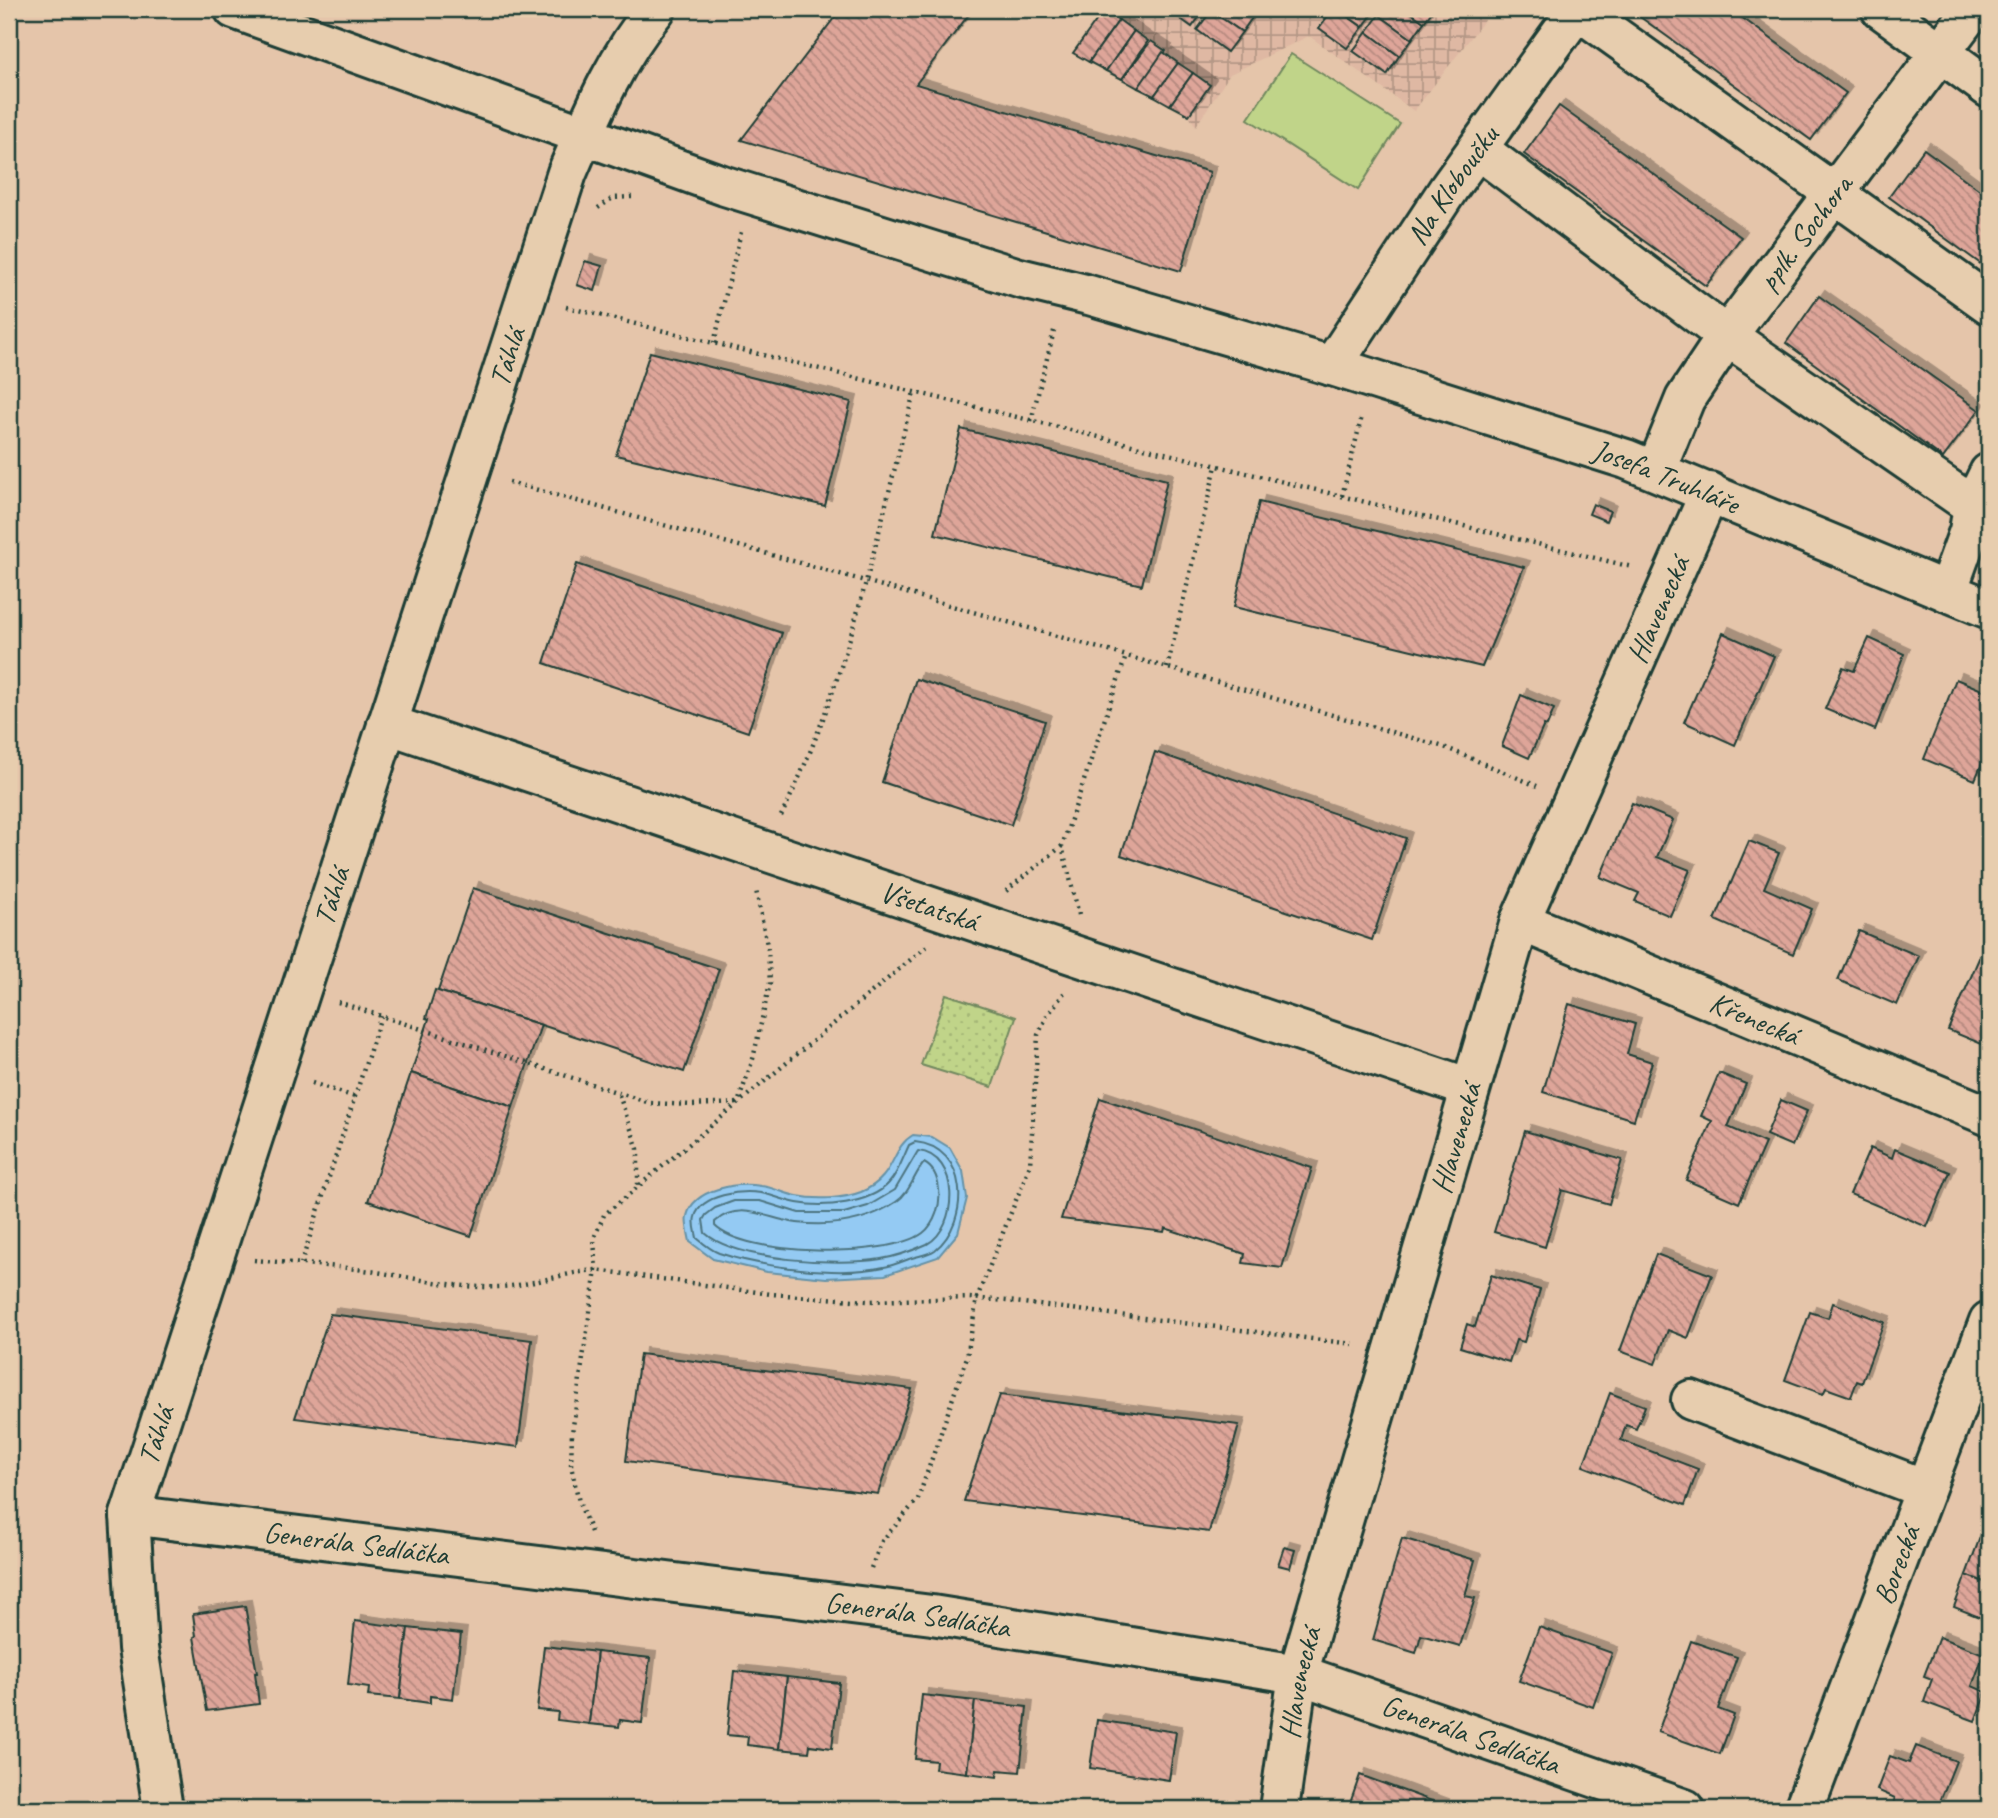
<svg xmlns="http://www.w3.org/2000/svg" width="1998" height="1818" viewBox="0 0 1998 1818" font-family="Caveat,sans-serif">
<defs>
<pattern id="industrial-grid" width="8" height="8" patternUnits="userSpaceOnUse" patternTransform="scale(1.75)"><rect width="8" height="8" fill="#dfb8a3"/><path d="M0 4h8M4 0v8" fill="none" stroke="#b49786"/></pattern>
<pattern id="park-dots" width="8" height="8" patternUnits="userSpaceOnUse" patternTransform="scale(1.75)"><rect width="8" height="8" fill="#c0d489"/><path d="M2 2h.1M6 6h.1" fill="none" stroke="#a5b777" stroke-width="1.8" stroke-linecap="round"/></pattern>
<pattern id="building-back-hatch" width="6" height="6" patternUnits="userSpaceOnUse" patternTransform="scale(1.75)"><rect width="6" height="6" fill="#dea599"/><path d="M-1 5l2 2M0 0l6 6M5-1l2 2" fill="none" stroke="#b3887e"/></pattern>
<filter id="shadow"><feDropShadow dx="6" dy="-6" stdDeviation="0" flood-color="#0004"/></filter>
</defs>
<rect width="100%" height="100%" fill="#e5c5aa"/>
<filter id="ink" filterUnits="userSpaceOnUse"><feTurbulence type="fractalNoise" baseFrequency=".0143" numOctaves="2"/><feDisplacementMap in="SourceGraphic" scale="14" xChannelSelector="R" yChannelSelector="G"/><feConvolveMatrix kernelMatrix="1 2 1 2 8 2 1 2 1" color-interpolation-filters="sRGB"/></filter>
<g filter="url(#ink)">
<polygon fill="url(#industrial-grid)" points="1110,9 1493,9 1414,111 1309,36 1230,74 1196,126"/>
<polygon fill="url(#park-dots)" stroke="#70885e" stroke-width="2" points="946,994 1016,1017 992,1087 921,1065"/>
<polygon fill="#c0d489" stroke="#70885e" stroke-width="2" points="1291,54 1400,124 1358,190 1248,119"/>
<path fill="#94caf3" stroke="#6592a7" stroke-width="2" d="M913 1135 932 1137 950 1148 963 1171 967 1198 958 1233 938 1257 885 1275 826 1278 767 1272 713 1259 690 1242C689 1235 685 1223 687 1216 694 1188 738 1182 761 1186 773 1187 785 1194 797 1196 816 1200 843 1199 861 1192 897 1177 890 1148 913 1135Z"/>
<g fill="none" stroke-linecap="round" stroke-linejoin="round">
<g stroke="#4e7580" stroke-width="2">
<path d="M915 1142C969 1147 971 1221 935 1250 928 1255 917 1256 909 1259 901 1262 892 1266 884 1267 840 1277 761 1267 719 1253 711 1250 703 1243 697 1238 696 1232 693 1223 695 1217 701 1194 742 1190 761 1193 773 1195 785 1201 797 1203 823 1208 870 1204 889 1183 898 1173 903 1158 909 1145Z"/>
<path d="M918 1151C960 1155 959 1227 927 1244 914 1250 895 1257 881 1259 839 1266 736 1261 705 1233L703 1220 706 1215 715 1208 734 1201H760L799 1213H844L868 1206 895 1190Z"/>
<path d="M924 1163C934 1168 938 1179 939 1190 941 1204 935 1224 923 1233 889 1259 744 1256 715 1226V1222C740 1199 769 1220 797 1223 833 1227 866 1222 896 1202 910 1193 914 1174 924 1163Z"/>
</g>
</g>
<g fill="url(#building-back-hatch)" stroke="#1f3d34" stroke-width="2" filter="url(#shadow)">
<polygon points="841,9 973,9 916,84 1210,172 1181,271 741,140"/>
<polygon points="1167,9 1205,9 1192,27"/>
<polygon points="1213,9 1251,9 1256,12 1242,32 1211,11"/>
<polygon points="1333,9 1337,9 1363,27 1347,48 1319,28"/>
<polygon points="1337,9 1376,9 1363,27"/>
<polygon points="1383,9 1406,9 1424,22 1412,39 1379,15"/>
<polygon points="1406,9 1434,9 1424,22"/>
<polygon points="1629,9 1730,9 1846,93 1811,140"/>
<polygon points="1104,10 1119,20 1089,62 1073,53"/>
<polygon points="1211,11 1242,32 1227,52 1197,30"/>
<polygon points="1379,15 1412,39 1399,56 1367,32"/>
<polygon points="1119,20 1134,31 1106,71 1089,62"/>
<polygon points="1134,31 1148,41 1122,79 1106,71"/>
<polygon points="1367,32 1399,56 1387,75 1353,51"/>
<polygon points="1151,41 1166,51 1138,88 1122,79"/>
<polygon points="1163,52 1178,63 1154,96 1138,88"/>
<polygon points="1178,63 1193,73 1170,105 1154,96"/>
<polygon points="1193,73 1210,85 1189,115 1170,105"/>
<polygon points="1559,106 1741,237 1706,286 1524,154"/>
<polygon points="1924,149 1989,197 1989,270 1889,197"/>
<polygon points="585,261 602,266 595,291 577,285"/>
<polygon points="1819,296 1979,410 1943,458 1786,343"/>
<polygon points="650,352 851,402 825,506 616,455"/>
<polygon points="961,429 1167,480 1142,585 935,534"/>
<polygon points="1259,502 1524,567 1482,667 1234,607"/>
<polygon points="1593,504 1610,511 1606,521 1589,514"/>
<polygon points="577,564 782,633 748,732 544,663"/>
<polygon points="1723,633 1774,656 1735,745 1684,722"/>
<polygon points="1869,638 1904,654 1875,730 1825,709 1843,667 1854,671"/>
<polygon points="916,679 1045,721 1011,825 882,782"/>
<polygon points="1956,679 1989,693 1989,747 1975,780 1924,759"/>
<polygon points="1521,695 1554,709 1547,726 1544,725 1529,758 1502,746"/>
<polygon points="1155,752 1406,838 1372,940 1121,855"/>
<polygon points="1632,803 1673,820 1657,857 1690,870 1670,916 1635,901 1639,893 1600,877"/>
<polygon points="1749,841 1779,853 1764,888 1812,909 1793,954 1715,920"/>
<polygon points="473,888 719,969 684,1072 438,991"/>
<polygon points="1859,931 1919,956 1897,1005 1838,980"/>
<polygon points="1986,942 1989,943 1989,1047 1948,1030"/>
<polygon points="435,990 541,1025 513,1107 411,1073 429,1019 426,1018"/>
<polygon points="1569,1004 1635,1024 1627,1054 1652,1062 1634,1120 1543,1092"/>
<polygon points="411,1073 513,1107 471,1236 368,1201"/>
<polygon points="1719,1073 1746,1084 1728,1127 1765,1143 1739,1203 1686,1180 1712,1121 1701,1116"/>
<polygon points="1100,1098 1312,1168 1282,1268 1243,1263 1245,1254 1165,1228 1164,1232 1061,1219"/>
<polygon points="1781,1100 1807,1111 1792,1146 1766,1135"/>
<polygon points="1525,1131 1622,1160 1609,1204 1562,1190 1545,1247 1494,1232"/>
<polygon points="1870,1148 1892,1158 1895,1149 1950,1172 1927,1227 1850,1194"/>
<polygon points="1656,1254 1712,1275 1688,1338 1668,1330 1655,1364 1620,1351"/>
<polygon points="1491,1275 1540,1290 1524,1342 1516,1340 1509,1362 1460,1347 1467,1324 1475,1327"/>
<polygon points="1833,1303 1884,1322 1862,1383 1857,1381 1851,1397 1826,1388 1823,1394 1785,1380 1810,1312 1828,1318"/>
<polygon points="330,1314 532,1340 518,1447 295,1418"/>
<polygon points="640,1354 912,1389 878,1494 626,1461"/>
<polygon points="1610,1393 1645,1406 1636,1429 1626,1425 1621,1440 1698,1469 1685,1505 1583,1466"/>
<polygon points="1000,1395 1239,1425 1209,1532 964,1501"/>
<polygon points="1989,1513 1989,1584 1966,1575"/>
<polygon points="1402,1538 1475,1560 1465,1596 1475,1598 1460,1646 1421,1635 1416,1653 1373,1640"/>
<polygon points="1284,1547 1295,1550 1290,1568 1278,1565"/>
<polygon points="1966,1575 1989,1584 1989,1621 1954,1607"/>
<polygon points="245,1606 257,1673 255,1673 259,1704 207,1711 194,1637 196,1636 193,1614"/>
<polygon points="355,1621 408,1628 400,1699 368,1696 369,1688 348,1685"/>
<polygon points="1539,1627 1612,1653 1593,1707 1519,1681"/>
<polygon points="408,1628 461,1634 453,1699 430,1696 430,1703 400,1699"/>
<polygon points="1939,1637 1984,1654 1972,1686 1986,1692 1975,1721 1924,1702 1932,1679 1924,1676"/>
<polygon points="1691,1641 1737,1657 1718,1709 1734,1715 1720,1754 1658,1732"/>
<polygon points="544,1646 597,1652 589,1724 557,1720 558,1712 537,1710"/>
<polygon points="597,1652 650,1658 642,1723 620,1720 619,1727 589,1724"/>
<polygon points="734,1671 787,1677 779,1749 747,1745 748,1737 727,1735"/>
<polygon points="787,1677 839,1683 832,1748 810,1745 809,1752 779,1749"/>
<polygon points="922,1695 975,1701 967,1773 935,1769 936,1761 915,1759"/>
<polygon points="975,1701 1027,1707 1020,1772 998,1770 997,1777 967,1773"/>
<polygon points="1097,1720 1176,1732 1169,1780 1090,1768"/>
<polygon points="1916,1746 1956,1761 1937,1809 1891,1809 1895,1798 1877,1790 1890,1756 1909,1763"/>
<polygon points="1360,1775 1443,1805 1441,1809 1348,1809"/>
</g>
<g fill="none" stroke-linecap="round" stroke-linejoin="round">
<g stroke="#1f3d34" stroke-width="44">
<g id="minor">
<path id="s1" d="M234 9 725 186 1019 278 1089 295 1332 366 1626 459 1989 609"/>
<polyline points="1881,9 1989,88"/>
<polyline points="1578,10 1989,304"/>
<polyline points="1478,149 1727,336 1973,506"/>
<path id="s2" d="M1332 366 1449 188 1578 9"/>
<path id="s3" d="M1656 470 1685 399 1727 336 1973 9"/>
<polyline points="1947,592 1969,531 1973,506 1989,473"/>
<path id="s4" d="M387 724 1470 1088"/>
<path id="s5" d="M1520 921 1989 1116"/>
<polyline points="1691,1400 1925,1489"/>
<path id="s6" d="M130 1515 932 1615 1298 1674 1685 1809"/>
<path id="s7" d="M163 1809 138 1648 130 1515 567 173C592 115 615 58 656 9"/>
<path id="s8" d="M1279 1809 1298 1674 1520 921 1710 492"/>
<path id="s9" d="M1804 1809 1989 1321"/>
</g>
</g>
<g stroke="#1f3d34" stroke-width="4.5" stroke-dasharray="2 5" stroke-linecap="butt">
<polyline points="598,208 613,198 632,197"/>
<polyline points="566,307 1632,567"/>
<polyline points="714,343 741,232"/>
<polyline points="1031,421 1055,327"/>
<polyline points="509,482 865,581 1444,747 1537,786"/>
<polyline points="1342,496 1362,416"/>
<polyline points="1167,668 1216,466"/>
<path d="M781 816C848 683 877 535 914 392"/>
<polyline points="1006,891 1062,846"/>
<polyline points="1079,915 1062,846 1126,656"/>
<polyline points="338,1002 650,1103 691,1105 738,1103 753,1059 770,983 768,950 756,890"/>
<polyline points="312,1083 355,1097"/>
<polyline points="619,1095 638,1149 638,1185"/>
<path d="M254 1260C288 1263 322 1265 356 1269 404 1275 452 1289 500 1287 533 1285 563 1273 596 1270L771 1294 868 1301 969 1298 1007 1301 1353 1344"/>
<polyline points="301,1264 381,1016"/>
<polyline points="591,1532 579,1502 571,1466 572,1433 596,1270 594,1238 604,1215 927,946"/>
<polyline points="871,1568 882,1541 918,1499 967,1357 977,1298 1030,1165 1038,1035 1047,1016 1064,993"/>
</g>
<use href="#minor" stroke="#e7cdae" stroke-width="38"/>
</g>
</g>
<g text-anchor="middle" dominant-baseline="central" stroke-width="5" stroke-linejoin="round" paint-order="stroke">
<g font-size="30" fill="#1f3d34" stroke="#e7cdae">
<text stroke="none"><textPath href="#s2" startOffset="217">Na Kloboučku</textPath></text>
<text stroke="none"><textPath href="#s3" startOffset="282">pplk. Sochora</textPath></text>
<text stroke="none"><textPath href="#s7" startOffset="1514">Táhlá</textPath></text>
<text stroke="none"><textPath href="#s1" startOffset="1507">Josefa Truhláře</textPath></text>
<text stroke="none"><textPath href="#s8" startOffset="1262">Hlavenecká</textPath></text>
<text stroke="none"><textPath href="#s7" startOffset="947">Táhlá</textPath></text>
<text stroke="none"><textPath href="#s4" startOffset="572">Všetatská</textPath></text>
<text stroke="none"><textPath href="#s5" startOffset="254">Křenecká</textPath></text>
<text stroke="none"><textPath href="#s8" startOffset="695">Hlavenecká</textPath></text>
<text stroke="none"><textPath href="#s7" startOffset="380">Táhlá</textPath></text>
<text stroke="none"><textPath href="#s6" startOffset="228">Generála Sedláčka</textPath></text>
<text stroke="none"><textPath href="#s9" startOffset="261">Borecká</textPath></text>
<text stroke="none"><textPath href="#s6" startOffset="794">Generála Sedláčka</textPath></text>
<text stroke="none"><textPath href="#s8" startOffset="128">Hlavenecká</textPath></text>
<text stroke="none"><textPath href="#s6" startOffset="1362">Generála Sedláčka</textPath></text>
</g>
</g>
<rect width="1998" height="1818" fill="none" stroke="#e7cdae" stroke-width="35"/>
<rect x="18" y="18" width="1963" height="1783" fill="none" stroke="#1f3d34" stroke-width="2.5" filter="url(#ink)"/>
</svg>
